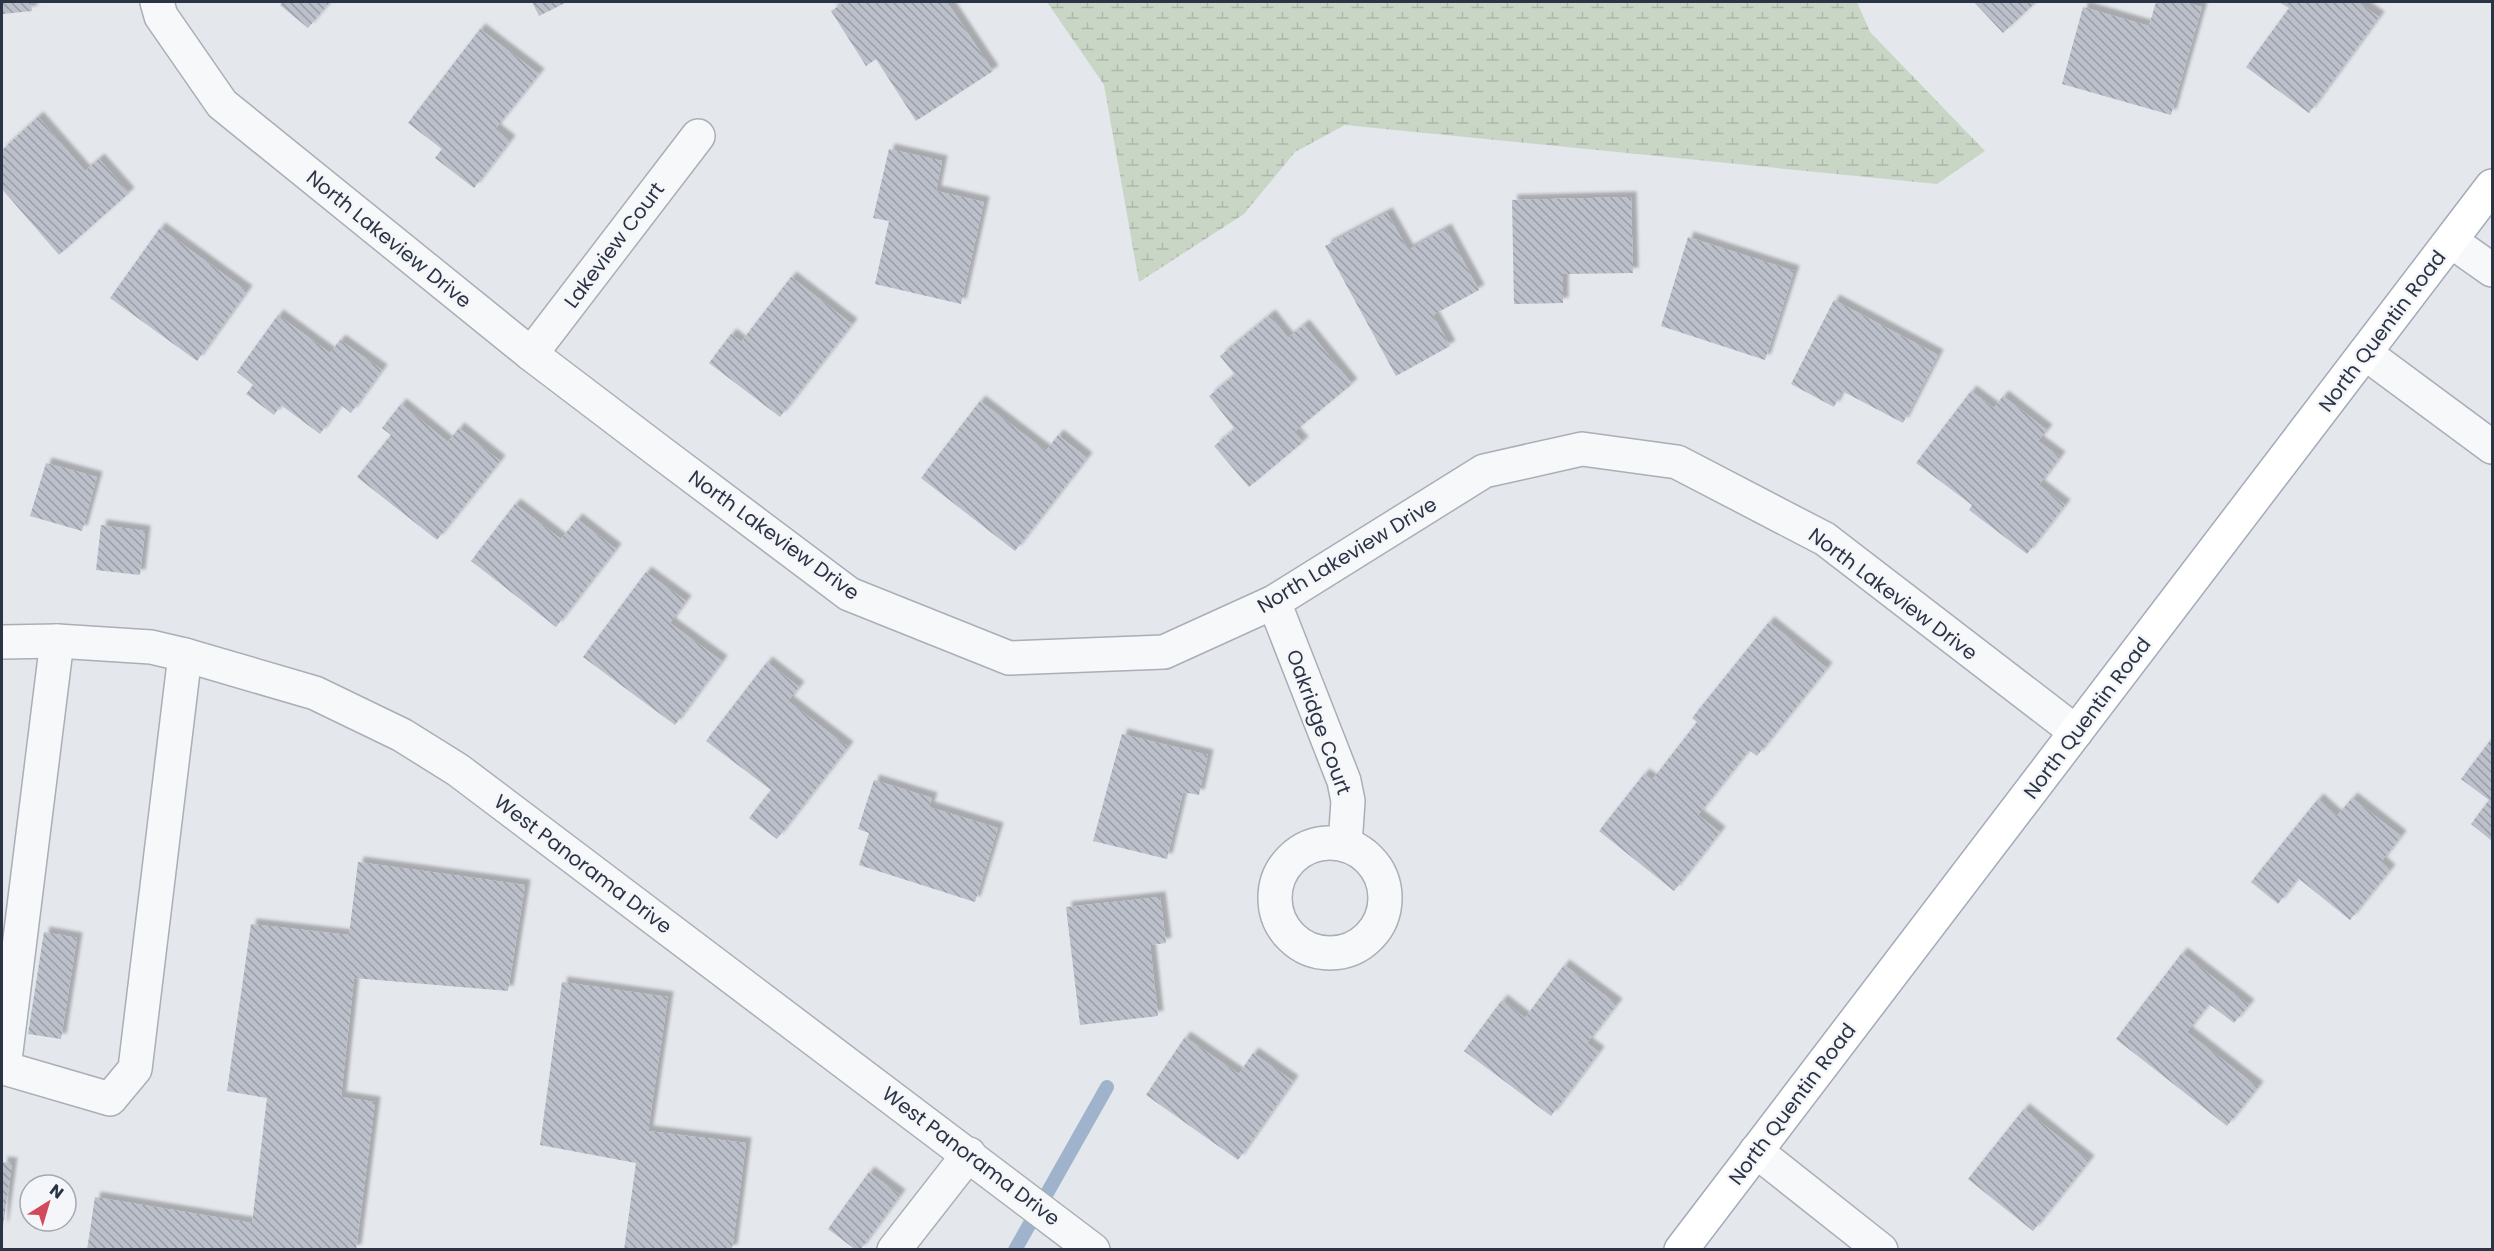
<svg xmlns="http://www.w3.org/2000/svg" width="2494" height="1251" viewBox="0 0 2494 1251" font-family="Poppins,sans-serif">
<defs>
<pattern id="wetland-marsh" width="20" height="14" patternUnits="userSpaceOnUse" patternTransform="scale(1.5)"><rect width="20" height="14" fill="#c9d6c5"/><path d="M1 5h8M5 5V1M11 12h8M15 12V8" fill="none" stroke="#adb8ab"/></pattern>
<pattern id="building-back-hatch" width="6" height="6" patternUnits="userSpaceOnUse" patternTransform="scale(1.5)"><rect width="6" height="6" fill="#bbc0ca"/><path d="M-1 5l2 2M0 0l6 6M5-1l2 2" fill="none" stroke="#989da6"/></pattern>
<filter id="shadow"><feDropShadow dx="5.5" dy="-5.5" stdDeviation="1.5" flood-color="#0004"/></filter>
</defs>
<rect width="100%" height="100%" fill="#e4e7ec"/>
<polygon fill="url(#wetland-marsh)" points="1047,2 1857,2 1870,32 1985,151 1937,184 1345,125 1295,152 1244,214 1139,282 1104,85"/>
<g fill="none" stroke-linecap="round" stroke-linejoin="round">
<polyline stroke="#9fb4cc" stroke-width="14" points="1015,1250 1107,1087"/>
</g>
<g fill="url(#building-back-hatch)" filter="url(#shadow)">
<polygon points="2,2 31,2 32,11 2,14"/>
<polygon points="283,2 330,2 308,28 280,5"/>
<polygon points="532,2 567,2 539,16"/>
<polygon points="845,2 947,2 993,71 916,121 876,59 866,66 831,11"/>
<polygon points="1974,2 2036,2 2003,33"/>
<polygon points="2156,2 2182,2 2202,7 2171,115 2062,84 2083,7 2149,26"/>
<polygon points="2279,2 2358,2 2379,17 2309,113 2246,67 2289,8"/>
<polygon points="480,29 539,74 495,129 510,141 474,188 435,158 442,149 408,123"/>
<polygon points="38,117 85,171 99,159 129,193 59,255 2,189 2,150"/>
<polygon points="889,149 942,161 936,191 984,202 961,304 875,284 889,221 873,218"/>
<polygon points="1631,197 1633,273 1563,274 1563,303 1514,304 1512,200"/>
<polygon points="1387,213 1408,250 1446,229 1479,290 1433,315 1450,346 1396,376 1325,246"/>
<polygon points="160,228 247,291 197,361 110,298"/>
<polygon points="1688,237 1794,271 1765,360 1661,326"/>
<polygon points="791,277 852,324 780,417 709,363 731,334 741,342"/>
<polygon points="1834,300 1938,355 1903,423 1842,391 1834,407 1791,384"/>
<polygon points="278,315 330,353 340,340 382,370 351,413 341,405 320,434 281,405 274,415 246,394 253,385 237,372"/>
<polygon points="1270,315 1288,338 1304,325 1352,384 1294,432 1303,442 1249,487 1214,446 1235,429 1209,396 1235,375 1220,356"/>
<polygon points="1971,391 1994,408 2003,396 2047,430 2038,441 2060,457 2039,485 2065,505 2027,554 1969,510 1972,505 1916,463"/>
<polygon points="980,401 1046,451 1058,435 1087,458 1015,551 921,478"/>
<polygon points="401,404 448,442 459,428 500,461 437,540 357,477 391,435 382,428"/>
<polygon points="46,463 97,477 82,531 30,516"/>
<polygon points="515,504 561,539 577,519 616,549 556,627 471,561"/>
<polygon points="101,525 145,531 140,575 96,570"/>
<polygon points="646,572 686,601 670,623 722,661 675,725 583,657"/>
<polygon points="1769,622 1827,668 1757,756 1749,750 1698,815 1720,832 1674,891 1599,831 1644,774 1652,780 1697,722 1692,718"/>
<polygon points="767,662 799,687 788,701 848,747 777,839 749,818 771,790 706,741"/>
<polygon points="1122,734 1208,755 1199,795 1183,792 1167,859 1093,841"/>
<polygon points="2492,738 2492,841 2471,824 2489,800 2461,779"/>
<polygon points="874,780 932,798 929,807 998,828 975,902 859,865 869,833 858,829"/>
<polygon points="2352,798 2401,836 2381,862 2390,870 2350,920 2298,878 2278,904 2251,882 2318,799 2337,816"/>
<polygon points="358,862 525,885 508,991 354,978 341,1097 375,1102 356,1250 87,1250 95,1197 252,1223 267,1098 227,1091 251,924 349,935"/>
<polygon points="1160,897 1166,943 1150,945 1158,1016 1080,1025 1066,907"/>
<polygon points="44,932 77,938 61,1039 28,1034"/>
<polygon points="2182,953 2249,1005 2234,1023 2209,1004 2187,1032 2258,1087 2227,1126 2116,1039"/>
<polygon points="1564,965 1617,1004 1587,1043 1599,1052 1551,1116 1464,1051 1502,1000 1525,1018"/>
<polygon points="562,982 668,997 648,1131 746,1143 732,1250 624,1250 636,1163 540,1145"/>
<polygon points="1185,1037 1239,1074 1253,1053 1293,1081 1238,1160 1146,1095"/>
<polygon points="2024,1109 2089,1161 2033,1231 1968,1179"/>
<polygon points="2,1162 12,1163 3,1227 2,1227"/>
<polygon points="869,1172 900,1195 860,1250 856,1250 828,1229"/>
</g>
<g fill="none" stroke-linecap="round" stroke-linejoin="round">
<g stroke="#a9aeb7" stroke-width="36">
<g id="minor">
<polyline points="157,2 161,16 222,104 531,354 660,452 849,594 1009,658 1164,652 1274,602 1484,471 1582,449 1677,462 1825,539 2076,732"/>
<polyline points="2451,241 2492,270"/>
<polyline points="2365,353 2492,447"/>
<polyline points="531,354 698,136"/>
<polyline points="1274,602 1344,781 1348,801 1345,845"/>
<polyline points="57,641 4,1068 110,1099 135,1069 185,655"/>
<polyline points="2,642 57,641 151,647 185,655 315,693 402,735 458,770 1093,1250"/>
<circle cx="1330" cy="898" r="55"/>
<polyline points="1756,1151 1881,1250"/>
<polyline points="894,1250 969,1154"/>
</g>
</g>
<g stroke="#a3abb8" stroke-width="36">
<polyline id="major" points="1681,1250 2492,186"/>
</g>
<use href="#minor" stroke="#f7f8fa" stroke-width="33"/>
<use href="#major" stroke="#fff" stroke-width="33"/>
</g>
<g text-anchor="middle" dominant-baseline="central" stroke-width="5" stroke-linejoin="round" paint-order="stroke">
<g font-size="20" fill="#2b3445" stroke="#f4f6f9">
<text transform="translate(389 239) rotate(39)">North Lakeview Drive</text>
<text transform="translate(614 245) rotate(-53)">Lakeview Court</text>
<text transform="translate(2382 331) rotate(-53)">North Quentin Road</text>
<text transform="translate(774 535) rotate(36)">North Lakeview Drive</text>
<text transform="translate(1347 555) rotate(-31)">North Lakeview Drive</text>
<text transform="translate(1893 594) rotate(37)">North Lakeview Drive</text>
<text transform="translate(2087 718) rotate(-53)">North Quentin Road</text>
<text transform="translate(1319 722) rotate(70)">Oakridge Court</text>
<text transform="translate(583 864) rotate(37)">West Panorama Drive</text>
<text transform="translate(1792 1104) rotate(-53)">North Quentin Road</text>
<text transform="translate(971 1156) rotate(37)">West Panorama Drive</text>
</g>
</g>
<rect width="2494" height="1251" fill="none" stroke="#2b3445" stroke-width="6"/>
<g transform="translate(48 1203) rotate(37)"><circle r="28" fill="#f4f6f9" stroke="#a4a8b1" stroke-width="1.5"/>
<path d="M0-4.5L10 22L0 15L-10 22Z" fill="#d1495b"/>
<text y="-9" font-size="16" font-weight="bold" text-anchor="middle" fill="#2b3445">N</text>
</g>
</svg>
